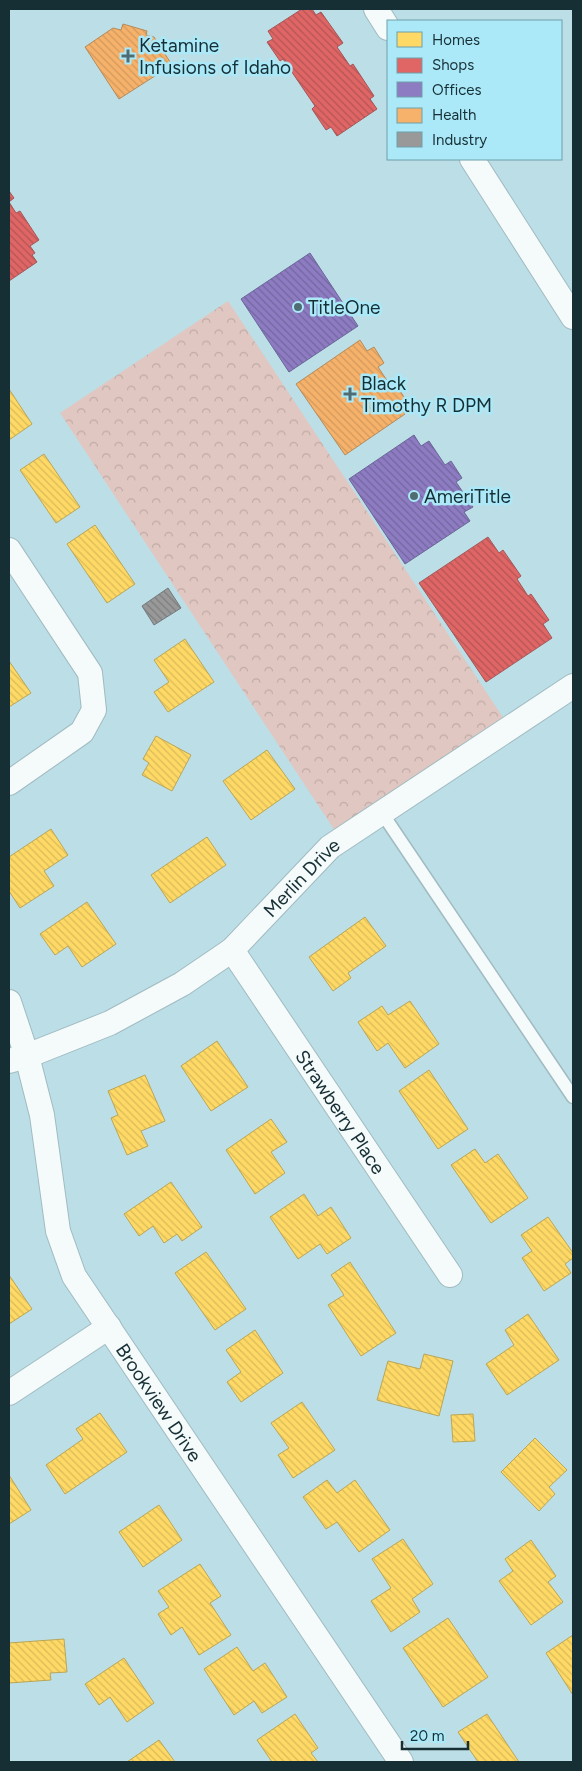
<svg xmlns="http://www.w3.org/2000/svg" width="582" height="1771" viewBox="0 0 582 1771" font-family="Figtree,sans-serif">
<defs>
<pattern id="park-crowns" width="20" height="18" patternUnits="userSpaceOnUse" patternTransform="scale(1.25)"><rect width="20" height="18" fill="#e1c7c1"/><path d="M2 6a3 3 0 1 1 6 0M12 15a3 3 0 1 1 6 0" fill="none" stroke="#c0aba6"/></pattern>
<pattern id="homes-back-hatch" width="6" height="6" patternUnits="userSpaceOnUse" patternTransform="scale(1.25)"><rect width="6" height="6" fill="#ffd966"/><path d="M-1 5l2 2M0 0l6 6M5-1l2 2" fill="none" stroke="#dabb59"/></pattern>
<pattern id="shops-back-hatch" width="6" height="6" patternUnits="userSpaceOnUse" patternTransform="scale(1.25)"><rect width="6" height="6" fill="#e06666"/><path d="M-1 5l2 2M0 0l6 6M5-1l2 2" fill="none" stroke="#b55455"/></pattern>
<pattern id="offices-back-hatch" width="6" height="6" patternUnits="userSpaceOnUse" patternTransform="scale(1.25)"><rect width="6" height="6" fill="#8e7cc3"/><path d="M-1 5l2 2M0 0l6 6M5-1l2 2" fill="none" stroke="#73669f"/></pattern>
<pattern id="health-back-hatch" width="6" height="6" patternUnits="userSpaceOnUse" patternTransform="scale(1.25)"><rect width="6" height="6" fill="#f6b26b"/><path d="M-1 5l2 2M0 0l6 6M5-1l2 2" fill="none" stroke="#d2995d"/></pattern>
<pattern id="industry-back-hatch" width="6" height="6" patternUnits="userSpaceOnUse" patternTransform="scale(1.25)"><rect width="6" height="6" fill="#999"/><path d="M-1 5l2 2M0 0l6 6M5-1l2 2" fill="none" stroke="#7c7d7e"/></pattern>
</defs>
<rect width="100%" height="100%" fill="#bcdee6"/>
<polygon fill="url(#park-crowns)" points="228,301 510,728 341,840 60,413"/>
<g fill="url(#homes-back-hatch)" stroke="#b9a657">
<polygon points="9,389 32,424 9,440"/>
<polygon points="44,454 80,507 56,523 20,470"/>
<polygon points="95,525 135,584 107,603 67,544"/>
<polygon points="185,639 214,682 168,712 154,692 169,682 154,660"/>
<polygon points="9,661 31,693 9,707"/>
<polygon points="156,736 191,755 172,791 142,775 149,763 143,759"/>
<polygon points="267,750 295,789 251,820 223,781"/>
<polygon points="51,829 68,855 44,871 54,886 20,908 9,891 9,857"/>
<polygon points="207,837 226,865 170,903 151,875"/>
<polygon points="87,902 116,944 82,967 68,946 55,955 40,934"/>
<polygon points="365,917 386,946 348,973 351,978 333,991 309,957"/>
<polygon points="410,1001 439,1044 405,1068 388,1043 377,1051 358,1022 382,1006 388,1015"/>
<polygon points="217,1041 248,1087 211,1111 181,1066"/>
<polygon points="429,1070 468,1129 438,1149 399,1091"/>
<polygon points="145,1075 165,1121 141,1131 148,1146 127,1155 111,1118 118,1115 108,1091"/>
<polygon points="271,1119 287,1142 271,1152 285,1173 255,1194 226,1150"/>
<polygon points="475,1149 485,1163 498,1154 528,1198 491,1223 451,1165"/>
<polygon points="171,1182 202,1227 182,1241 177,1234 164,1243 153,1226 139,1236 124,1214"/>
<polygon points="304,1194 318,1216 331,1207 351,1238 327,1254 320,1244 298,1259 270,1217"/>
<polygon points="548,1217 573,1253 573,1258 565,1264 571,1273 544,1291 522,1258 532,1251 521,1235"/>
<polygon points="206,1252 246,1309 215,1330 175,1273"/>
<polygon points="350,1262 396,1333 361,1356 328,1305 344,1295 331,1275"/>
<polygon points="9,1275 32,1309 9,1324"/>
<polygon points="528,1314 559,1360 507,1395 486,1364 514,1345 505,1330"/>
<polygon points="255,1330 283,1373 241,1402 227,1382 241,1372 226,1350"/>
<polygon points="424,1354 453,1361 439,1416 377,1400 388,1361 420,1369"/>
<polygon points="302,1402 335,1450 293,1478 278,1455 289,1448 271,1423"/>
<polygon points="100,1413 127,1452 65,1494 46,1465 83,1439 76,1429"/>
<polygon points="473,1414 475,1441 453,1442 451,1415"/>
<polygon points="535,1438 567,1470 549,1487 555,1494 539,1511 501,1472"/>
<polygon points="9,1475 31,1510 9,1524"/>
<polygon points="327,1480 337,1493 355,1480 390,1530 359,1552 337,1522 326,1529 303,1497"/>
<polygon points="159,1505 182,1540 143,1567 119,1532"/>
<polygon points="403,1539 433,1584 412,1599 420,1612 391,1632 371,1601 391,1588 372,1559"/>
<polygon points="531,1540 556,1576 548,1582 563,1602 531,1625 499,1581 513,1571 505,1559"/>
<polygon points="200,1564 221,1596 210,1603 231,1635 199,1655 182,1627 171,1635 158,1614 169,1607 158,1591"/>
<polygon points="448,1618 488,1677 443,1707 403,1648"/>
<polygon points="573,1635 573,1695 546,1653"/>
<polygon points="64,1639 67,1672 50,1673 51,1680 9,1683 9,1643"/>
<polygon points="237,1647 253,1671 265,1663 287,1697 262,1713 254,1701 234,1715 204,1669"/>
<polygon points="124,1658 154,1703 127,1722 110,1697 99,1705 85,1684"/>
<polygon points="295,1714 318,1748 311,1753 318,1762 272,1762 257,1740"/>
<polygon points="487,1714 519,1762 478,1762 458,1732"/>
<polygon points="159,1740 175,1762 127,1762"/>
</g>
<g fill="url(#shops-back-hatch)" stroke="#a35657">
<polygon points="302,9 312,9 316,15 321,12 343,43 337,47 350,66 353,64 374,96 370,99 377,109 337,136 331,127 326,130 312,109 315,106 283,59 280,61 267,42 273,39 268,31"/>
<polygon points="9,191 14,198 9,202"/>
<polygon points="9,202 16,213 20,211 39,240 30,246 35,253 32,255 37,262 9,281"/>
<polygon points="488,537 499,553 503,550 521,576 517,579 528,596 531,594 549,620 543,624 552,638 486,682 419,583"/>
</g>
<g fill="url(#offices-back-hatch)" stroke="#6a6598">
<polygon points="310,253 358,326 289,372 241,299"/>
<polygon points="414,435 421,446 429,441 445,465 451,461 462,478 456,482 473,507 464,512 470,521 405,564 349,479"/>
</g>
<g fill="url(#health-back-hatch)" stroke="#b38b5b">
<polygon points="123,24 147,31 146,35 154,37 172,65 119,99 85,47 113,28 121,30"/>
<polygon points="360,340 367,351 374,347 384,363 378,367 394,391 398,388 408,403 401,408 405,414 345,455 296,384"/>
</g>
<polygon fill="url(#industry-back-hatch)" stroke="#72797b" points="168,588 181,608 154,625 142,606"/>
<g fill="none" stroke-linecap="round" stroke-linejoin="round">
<g stroke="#a0bbc1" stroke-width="15">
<polyline id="lane" points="382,813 573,1097"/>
</g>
<g stroke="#a0bbc1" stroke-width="26">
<g id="street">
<polyline points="376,9 388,28"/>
<polyline points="472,159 573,317"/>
<polyline points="9,550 90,673 94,710 82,732 9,783"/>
<path id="s1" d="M232 950 450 1275"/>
<path id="s2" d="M9 1002 27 1056 42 1115 58 1231 74 1276 401 1762"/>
<path id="s3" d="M9 1061 27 1056 110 1023 182 984 232 950 330 847 573 686"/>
<polyline points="9,1393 109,1327"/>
</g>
</g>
<use href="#lane" stroke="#f5fafb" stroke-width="12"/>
<use href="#street" stroke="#f5fafb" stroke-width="24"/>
</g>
<g fill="#506c73" stroke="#abe9f8" stroke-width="2">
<path d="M125.5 48.5h5v5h5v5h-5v5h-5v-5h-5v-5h5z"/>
<circle cx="298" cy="307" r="5"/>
<path d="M347.5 386.5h5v5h5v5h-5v5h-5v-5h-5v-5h5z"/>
<circle cx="414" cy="496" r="5"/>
</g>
<g text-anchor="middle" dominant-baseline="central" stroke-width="5" stroke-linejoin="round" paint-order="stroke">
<g font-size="19" fill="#162f35" stroke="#abe9f8" text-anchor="start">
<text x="139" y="45">Ketamine<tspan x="139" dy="22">Infusions of Idaho</tspan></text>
<text x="308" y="307">TitleOne</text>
<text x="361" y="383">Black<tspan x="361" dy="22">Timothy R DPM</tspan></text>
<text x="424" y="496">AmeriTitle</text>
</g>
<g font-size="19" fill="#162f35" stroke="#abe9f8">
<text stroke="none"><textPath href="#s3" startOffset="351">Merlin Drive</textPath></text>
<text stroke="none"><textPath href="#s1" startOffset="195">Strawberry Place</textPath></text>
<text stroke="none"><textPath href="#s2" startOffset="435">Brookview Drive</textPath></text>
</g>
</g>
<rect width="582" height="1771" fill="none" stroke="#162f35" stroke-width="20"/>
<rect x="387" y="20" width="175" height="140" fill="#abe9f8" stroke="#6f9faa"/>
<rect x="397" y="32" width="25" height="15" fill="#ffd966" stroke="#6f9faa"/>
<text x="432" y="45" font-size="15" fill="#162f35">Homes</text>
<rect x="397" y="58" width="25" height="15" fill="#e06666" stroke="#6f9faa"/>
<text x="432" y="70" font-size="15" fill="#162f35">Shops</text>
<rect x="397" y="82" width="25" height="15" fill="#8e7cc3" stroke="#6f9faa"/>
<text x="432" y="95" font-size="15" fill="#162f35">Offices</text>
<rect x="397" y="108" width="25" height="15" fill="#f6b26b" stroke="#6f9faa"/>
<text x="432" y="120" font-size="15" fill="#162f35">Health</text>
<rect x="397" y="132" width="25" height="15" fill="#999999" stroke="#6f9faa"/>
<text x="432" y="145" font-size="15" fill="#162f35">Industry</text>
<path d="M402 1741v8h66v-8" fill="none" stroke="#162f35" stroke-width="2.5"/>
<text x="410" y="1741" font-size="15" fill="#162f35" stroke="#abe9f8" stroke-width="4" paint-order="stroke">20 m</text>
</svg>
